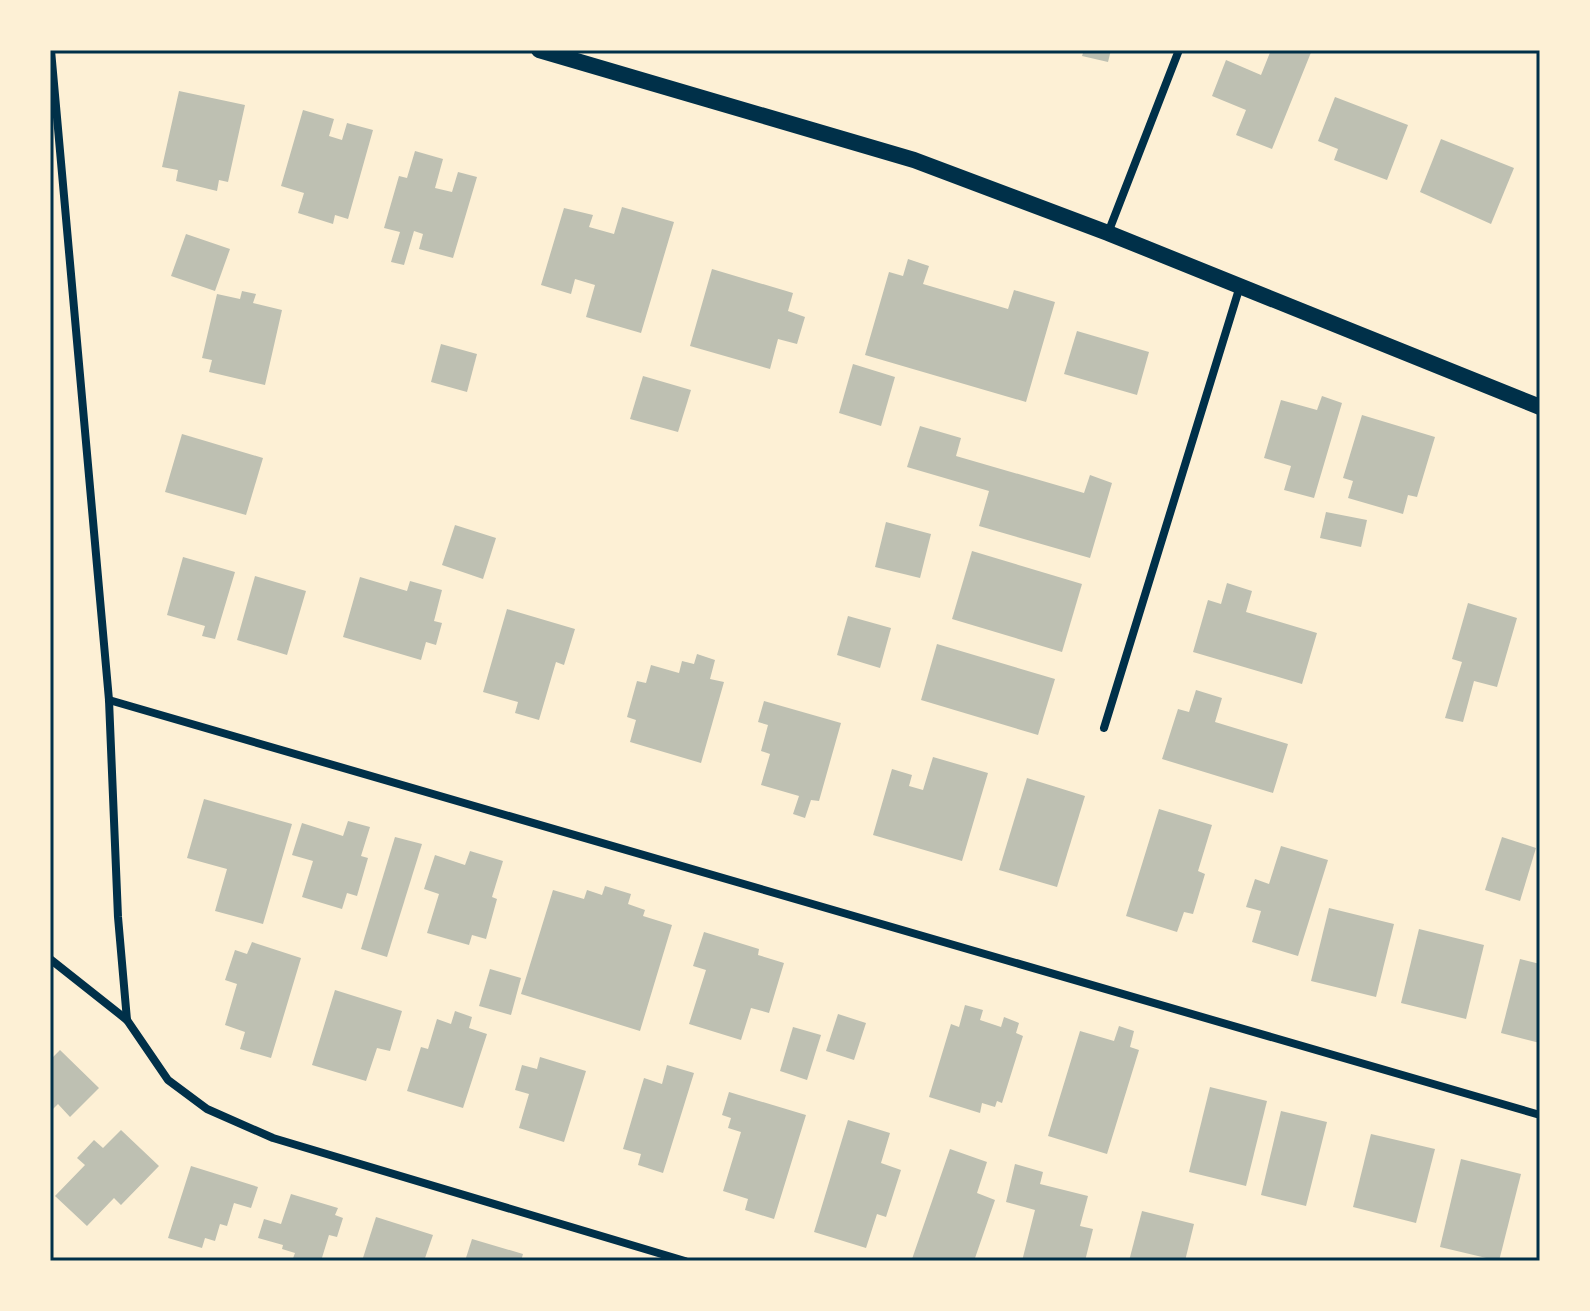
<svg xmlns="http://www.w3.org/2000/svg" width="1590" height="1311" viewBox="0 0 1590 1311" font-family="Helvetica,sans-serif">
<rect width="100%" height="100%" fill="#fdf0d5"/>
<g fill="#bec0b2">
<polygon points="1084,50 1111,50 1108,62 1082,56"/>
<polygon points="1271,50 1312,50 1272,149 1236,135 1246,110 1212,96 1226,60 1261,75"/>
<polygon points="179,91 245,105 228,182 219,180 217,191 176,181 178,170 162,167"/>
<polygon points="1335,97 1408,125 1387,180 1334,160 1338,149 1318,141"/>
<polygon points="303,110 334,119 329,136 342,140 347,123 373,130 348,219 335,215 333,224 298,213 304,193 281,186"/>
<polygon points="1441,139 1514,168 1491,224 1420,192"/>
<polygon points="415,151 443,159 435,188 452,192 458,172 477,177 453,258 419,249 423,234 414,231 404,265 391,262 400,232 384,228 399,176 407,178"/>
<polygon points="622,207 674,222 641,333 586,317 595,285 575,279 571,294 541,285 564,208 593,215 589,227 614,234"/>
<polygon points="186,234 230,249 215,291 171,276"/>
<polygon points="908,259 929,266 923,284 1008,309 1014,290 1055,302 1026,402 865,355 889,272 903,276"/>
<polygon points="712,269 793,293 788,311 805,317 797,344 778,339 770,369 690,346"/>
<polygon points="242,291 256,294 253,303 282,310 265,385 209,372 212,360 202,358 217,294 240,299"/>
<polygon points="1077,331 1149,352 1137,395 1064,374"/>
<polygon points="441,344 477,354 467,392 431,382"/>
<polygon points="853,364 895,377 881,426 839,413"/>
<polygon points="643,376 691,390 678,432 630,419"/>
<polygon points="1322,396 1342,403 1314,498 1284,490 1291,466 1264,458 1281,400 1317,410"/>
<polygon points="1362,415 1435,437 1417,497 1408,495 1403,514 1348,498 1353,481 1343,478"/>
<polygon points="920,426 961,438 956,456 1084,493 1090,475 1112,483 1090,558 979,526 989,491 907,467"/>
<polygon points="182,434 263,458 246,515 165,492"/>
<polygon points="1326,512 1367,520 1361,547 1320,538"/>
<polygon points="886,522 931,534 920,578 875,567"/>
<polygon points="455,525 496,538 483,579 442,565"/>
<polygon points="972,551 1082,584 1062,652 952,619"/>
<polygon points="183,557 235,572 215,639 202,636 205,626 167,615"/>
<polygon points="255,576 306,591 287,655 237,640"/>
<polygon points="360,577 407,591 410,581 442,590 434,621 442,623 436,645 426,642 421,660 343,637"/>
<polygon points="1227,583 1252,591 1246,612 1317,633 1302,684 1193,652 1208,600 1221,604"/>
<polygon points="1468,603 1517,618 1497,687 1474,681 1463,722 1445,718 1462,662 1452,659"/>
<polygon points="507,609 575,629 564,665 556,662 539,720 515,713 518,702 483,692"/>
<polygon points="848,616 891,628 880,668 837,655"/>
<polygon points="937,644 1055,679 1038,735 921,700"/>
<polygon points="697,654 715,660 710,679 724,682 701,763 630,742 636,720 627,717 637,681 646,683 651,665 679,673 682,661 694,664"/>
<polygon points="1196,690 1222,698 1215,722 1288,744 1273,793 1162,759 1178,709 1189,712"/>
<polygon points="764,701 841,723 819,801 811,800 805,818 793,814 799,796 761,785 770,754 761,751 768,725 758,722"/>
<polygon points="933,757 988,773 962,861 873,835 892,769 912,775 909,786 923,790"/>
<polygon points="1027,778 1085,796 1057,887 999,870"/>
<polygon points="204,799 292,824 263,924 215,911 227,869 187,858"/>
<polygon points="1159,809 1212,825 1198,871 1205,874 1193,914 1184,912 1177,932 1126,916"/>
<polygon points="348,821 370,827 361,856 368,858 357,896 347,893 342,909 302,897 313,861 292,855 302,823 343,836"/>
<polygon points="395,837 422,844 387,957 361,949"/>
<polygon points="1502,837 1536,848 1520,901 1485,890"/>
<polygon points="1281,846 1328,860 1298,956 1252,942 1261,911 1246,907 1255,879 1269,884"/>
<polygon points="470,851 503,861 492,897 497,899 486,939 472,935 469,945 427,933 439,894 424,889 435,855 465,865"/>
<polygon points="605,886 631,894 628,904 645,910 643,916 672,925 640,1031 521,994 553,890 584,899 587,890 602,895"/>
<polygon points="1329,908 1394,924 1376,997 1311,981"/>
<polygon points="1419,929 1484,945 1466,1019 1401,1003"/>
<polygon points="704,932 759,949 758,955 784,963 769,1013 751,1008 741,1040 689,1024 706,970 693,966"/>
<polygon points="252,942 301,958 271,1058 240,1049 245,1032 225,1025 237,984 225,980 235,950 247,954"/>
<polygon points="1520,959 1540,964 1540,1043 1501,1033"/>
<polygon points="490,969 521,978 511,1015 479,1006"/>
<polygon points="335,990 402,1011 390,1051 377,1048 366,1081 312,1065"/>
<polygon points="965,1005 983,1010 980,1020 1001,1027 1004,1017 1019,1023 1016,1033 1023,1036 1002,1103 997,1101 995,1107 982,1103 980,1113 929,1097 951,1024 959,1027"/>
<polygon points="455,1011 472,1017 469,1028 487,1034 463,1108 407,1091 421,1047 428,1049 437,1019 451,1024"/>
<polygon points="838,1014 866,1023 854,1060 826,1051"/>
<polygon points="1119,1026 1134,1031 1130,1047 1139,1050 1107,1154 1048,1136 1080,1031 1114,1041"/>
<polygon points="793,1027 821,1035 807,1080 780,1071"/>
<polygon points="60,1050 99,1088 70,1117 58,1104 50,1112 50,1060"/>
<polygon points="540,1057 586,1071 564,1142 519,1128 529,1094 515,1090 522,1065 537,1069"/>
<polygon points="667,1065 694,1073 663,1173 638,1165 641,1154 623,1149 644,1078 662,1084"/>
<polygon points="1210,1087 1267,1101 1246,1186 1189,1172"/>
<polygon points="729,1092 806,1115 774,1219 745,1210 748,1199 723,1191 741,1132 728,1128 731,1118 722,1115"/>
<polygon points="1281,1111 1327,1122 1306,1206 1261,1195"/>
<polygon points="848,1120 890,1133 881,1163 901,1170 886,1217 877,1214 866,1248 814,1232"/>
<polygon points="121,1130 159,1166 121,1205 114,1198 87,1226 55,1196 85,1165 77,1158 94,1140 103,1148"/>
<polygon points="1371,1134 1435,1149 1416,1223 1353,1207"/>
<polygon points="950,1149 987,1162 977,1193 995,1200 974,1261 918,1261 912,1259"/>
<polygon points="1461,1159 1521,1174 1499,1261 1440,1247"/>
<polygon points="1015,1164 1043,1172 1040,1184 1088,1196 1080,1226 1093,1229 1085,1261 1022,1261 1035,1210 1006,1202"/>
<polygon points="191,1166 258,1187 251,1208 234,1203 227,1226 220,1224 215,1241 205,1238 202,1248 168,1238"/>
<polygon points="291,1194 338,1208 335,1215 343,1218 337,1237 329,1235 321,1261 292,1261 295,1253 282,1249 283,1245 258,1238 264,1219 281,1224"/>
<polygon points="1142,1211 1194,1224 1185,1261 1129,1261"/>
<polygon points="376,1217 433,1235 424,1261 362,1261"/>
<polygon points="472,1239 523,1254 521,1261 465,1261"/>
</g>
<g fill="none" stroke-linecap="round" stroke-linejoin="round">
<g stroke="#003049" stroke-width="8">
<polyline points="51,50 109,700 118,917 127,1020"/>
<polyline points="1108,233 1179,50"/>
<polyline points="109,700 1540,1115"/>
<polyline points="1104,728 1240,286"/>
<polyline points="50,959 127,1020 168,1080 207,1109 273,1138 685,1261"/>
</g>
<polyline stroke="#003049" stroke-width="16" points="539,50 914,160 1108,233 1540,407"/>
</g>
<rect width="1590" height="1311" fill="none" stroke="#fdf0d5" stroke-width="104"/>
<rect x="52" y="52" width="1486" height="1207" fill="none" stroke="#003049" stroke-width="3"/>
</svg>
